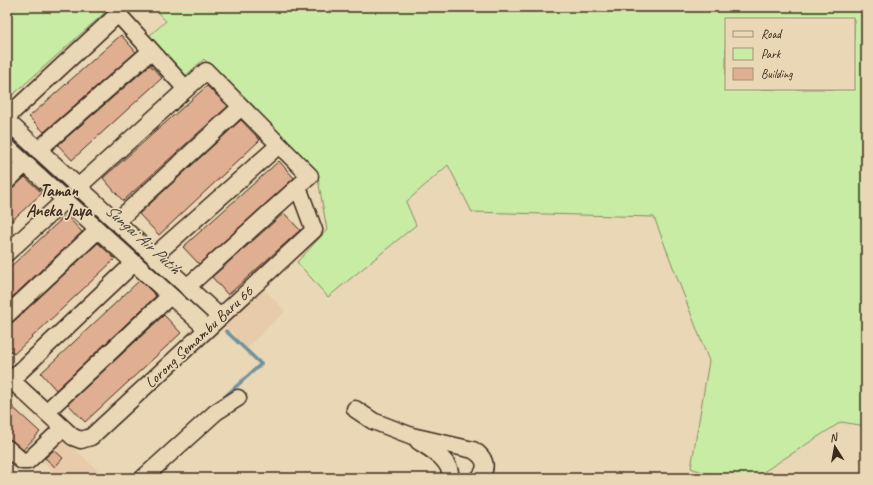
<svg xmlns="http://www.w3.org/2000/svg" width="873" height="485" viewBox="0 0 873 485" font-family="Caveat,sans-serif">
<rect width="100%" height="100%" fill="#ead7b5"/>
<filter id="ink" filterUnits="userSpaceOnUse"><feTurbulence type="fractalNoise" baseFrequency=".025" numOctaves="2"/><feDisplacementMap in="SourceGraphic" scale="8" xChannelSelector="R" yChannelSelector="G"/><feConvolveMatrix kernelMatrix="1 2 1 2 8 2 1 2 1" color-interpolation-filters="sRGB"/></filter>
<g filter="url(#ink)">
<g fill="#e7cbaa">
<polygon points="263,288 285,311 247,348 225,325"/>
<polygon points="60,435 78,452 105,478 51,478 55,474 38,457"/>
</g>
<g fill="#c9eca5" stroke="#828b62" fill-rule="evenodd">
<polygon points="7,7 111,7 7,100"/>
<path d="M152 7H866V426L841 422 754 478H719L691 468 709 361 654 217 472 212 448 165 406 202 416 225 328 297 297 262 327 230 317 173 204 59 183 78 147 38 166 21ZM726 19H854V89H726Z"/>
</g>
<g fill="none" stroke-linecap="round" stroke-linejoin="round">
<g stroke="#6f929e" stroke-width="3.5">
<polyline points="7,135 143,257"/>
<polyline points="220,401 261,364 226,331"/>
</g>
</g>
<g fill="#e0af92" stroke="#3b2a1e">
<polygon points="121,35 136,52 44,132 29,117"/>
<polygon points="150,65 162,78 72,160 58,145"/>
<polygon points="207,86 228,106 123,201 103,178"/>
<polygon points="241,120 260,140 159,235 139,214"/>
<polygon points="279,161 294,178 199,264 183,247"/>
<polygon points="25,177 42,193 7,225 7,190 13,188"/>
<polygon points="284,213 300,230 228,295 212,277"/>
<polygon points="66,215 82,232 7,302 7,270"/>
<polygon points="98,243 115,259 14,354 7,346 7,324 13,322"/>
<polygon points="140,280 156,296 56,390 41,373"/>
<polygon points="164,315 181,333 85,422 68,404"/>
<polygon points="7,402 40,432 23,450 13,441 7,439"/>
<polygon points="54,450 63,458 55,467 45,458"/>
</g>
<g fill="none" stroke-linecap="round" stroke-linejoin="round">
<g stroke="#3b2a1e" stroke-width="19">
<g id="minor">
<polyline points="7,117 118,14 186,89"/>
<polyline points="7,121 220,317"/>
<polyline points="7,147 207,329"/>
<polyline points="38,150 151,51"/>
<polyline points="7,181 25,164"/>
<polyline points="78,187 206,71 310,176 187,287"/>
<polyline points="116,222 241,107"/>
<polyline points="7,253 65,200"/>
<polyline points="154,256 279,145"/>
<polyline points="7,315 98,230"/>
<polyline points="7,376 73,437 81,440 91,437 314,230 298,187"/>
<polyline points="11,380 134,263"/>
<path d="M355 409 373 421 412 436 473 450C485 457 489 467 479 478"/>
<polyline points="46,412 170,296"/>
<path d="M418 441C430 449 453 461 450 478"/>
<polyline points="7,448 22,461 28,461 63,428"/>
<polyline points="143,478 216,412 238,398"/>
</g>
</g>
<use href="#minor" stroke="#ead7b5" stroke-width="16"/>
</g>
</g>
<g text-anchor="middle" dominant-baseline="central" stroke-width="3.5" stroke-linejoin="round" paint-order="stroke">
<g font-size="16" fill="#3b2a1e" stroke="#ead7b5">
<text transform="translate(199 337) rotate(-43)">Lorong Semambu Baru 66</text>
</g>
<g font-size="17" font-weight="bold" fill="#3b2a1e" stroke="#ead7b5">
<text x="59" y="190">Taman<tspan x="59" dy="20">Aneka Jaya</tspan></text>
</g>
<g font-size="17" font-style="italic" fill="#48443e" stroke="#ead7b5">
<text transform="translate(143 239) rotate(42)">Sungai Air Putih</text>
</g>
</g>
<rect width="873" height="485" fill="none" stroke="#ead7b5" stroke-width="24"/>
<rect x="12" y="12" width="849" height="461" fill="none" stroke="#3b2a1e" stroke-width="1.5" filter="url(#ink)"/>
<rect x="725" y="18" width="130" height="72" fill="#ead7b5" stroke="#a49279"/>
<rect x="733" y="31" width="20" height="6" fill="#ead7b5" stroke="#a49279"/>
<text x="761" y="38" font-size="12" fill="#3b2a1e">Road</text>
<rect x="733" y="48" width="20" height="12" fill="#c9eca5" stroke="#a49279"/>
<text x="761" y="58" font-size="12" fill="#3b2a1e">Park</text>
<rect x="733" y="68" width="20" height="12" fill="#e0af92" stroke="#a49279"/>
<text x="761" y="78" font-size="12" fill="#3b2a1e">Building</text>
<g transform="translate(835 447) rotate(349)" stroke="#ead7b5" stroke-width="3" paint-order="stroke">
<path d="M0-3L7 15L0 10L-7 15Z" fill="#3b2a1e"/>
<text y="-6" font-size="11" font-weight="bold" text-anchor="middle" fill="#3b2a1e">N</text>
</g>
</svg>
